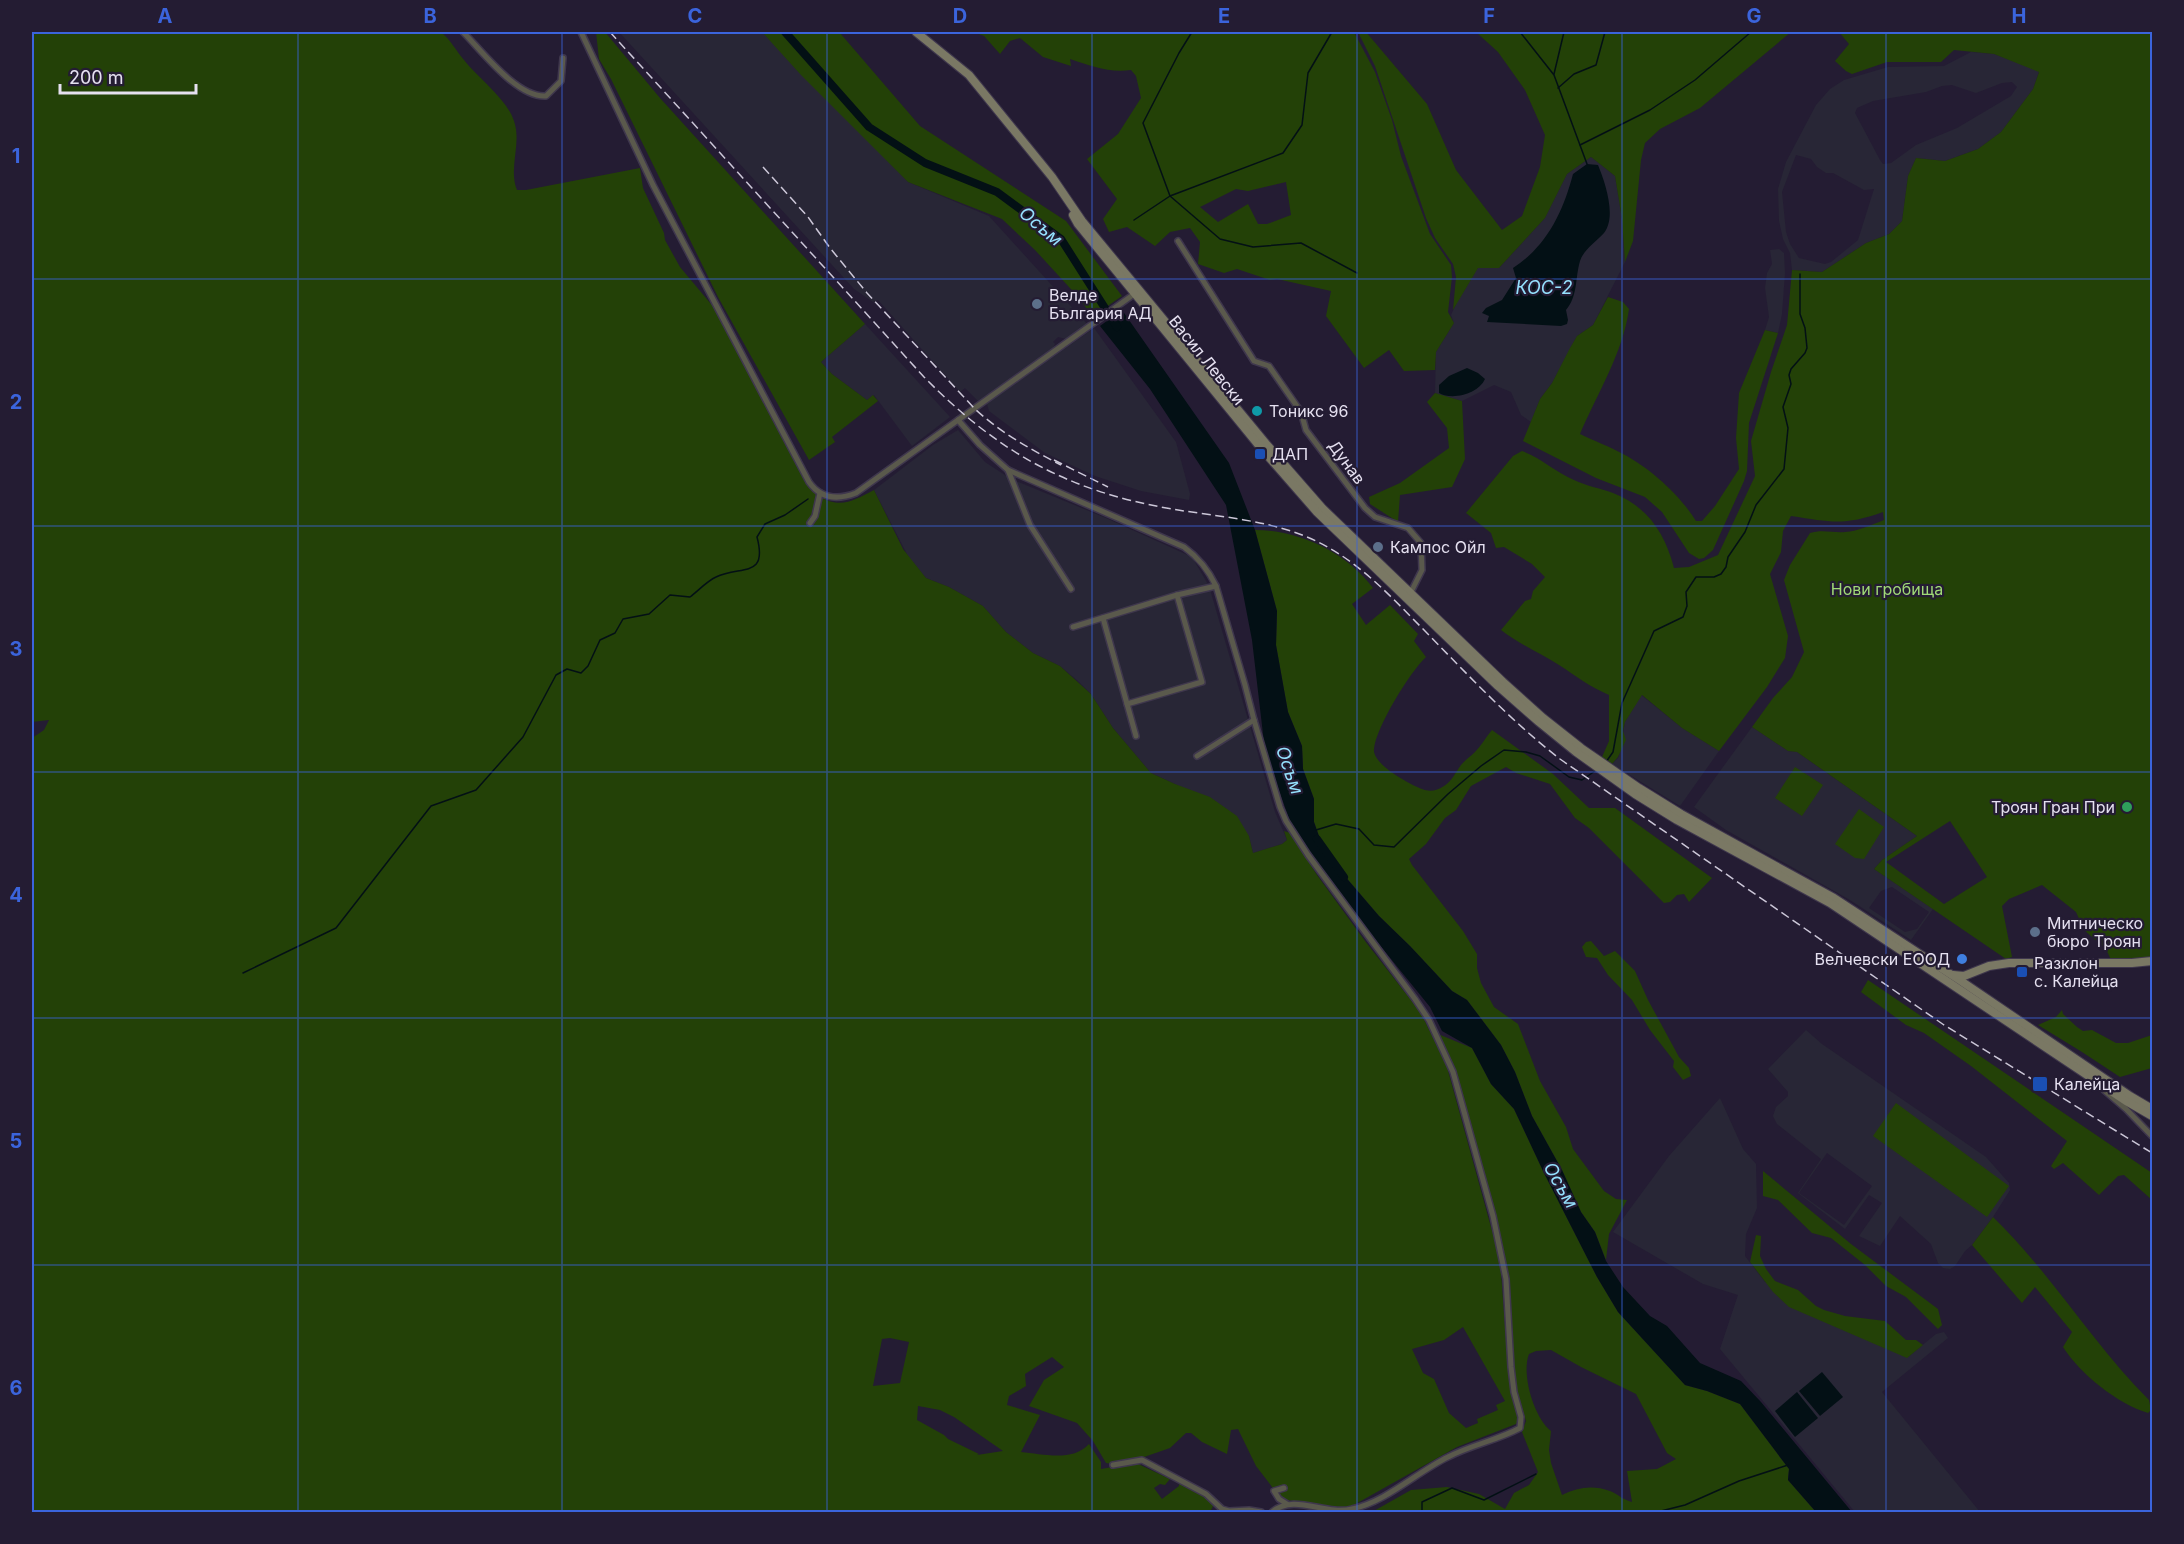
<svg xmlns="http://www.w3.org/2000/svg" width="2184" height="1544" viewBox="0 0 2184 1544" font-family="Inter,sans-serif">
<rect width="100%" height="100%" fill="#241c33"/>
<g fill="#282636" fill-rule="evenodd">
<polygon points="619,32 764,32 908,182 989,216 1087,324 1066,339 1058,337 1053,342 1055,344 1053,348 978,401 965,388 960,392 878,300 873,302 854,289"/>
<path d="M1971 52 1994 54 2039 71 2033 89 2001 132 1978 149 1945 161 1916 158 1908 176 1902 221 1889 234 1866 243 1822 272 1792 270 1790 253 1783 239 1779 221 1778 189 1786 162 1816 105 1830 89 1844 80 1888 67 1944 66ZM2012 82 2017 87 2011 96 1957 128 1916 145 1891 163 1883 164 1880 160 1855 113 1857 108 1873 101 1926 92 1942 86 1952 85 1976 93 2002 83ZM1796 155 1811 159 1817 167 1826 173H1833L1864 190 1874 189 1858 240 1831 262 1825 264 1799 258 1790 244 1786 232 1782 192Z"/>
<polygon points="1591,157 1615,176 1622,219 1625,262 1593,325 1577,336 1552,383 1540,399 1531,422 1521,415 1511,392 1494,385 1462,401 1435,393 1436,352 1454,323 1451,315 1457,302 1478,267 1499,268 1545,218 1567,174"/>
<polygon points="1779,249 1784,253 1785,273 1782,314 1778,333 1765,330 1769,317 1765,288 1767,273 1772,264 1770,250"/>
<polygon points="865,324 950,417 912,446 874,395 867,400 832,374 821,362"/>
<polygon points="1094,328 1176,442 1190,494 1189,500 1141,491 1095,476 1045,453 989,411 987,404 997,396"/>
<polygon points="958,430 985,462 1011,479 1106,518 1192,557 1209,586 1275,812 1287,840 1282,844 1253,853 1249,836 1175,784 1151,773 1113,728 1091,694 1078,681 1060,666 1033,653 1006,632 983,606 949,587 926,578 909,558 874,490 933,445"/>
<polygon points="1641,695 1682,728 1719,751 1680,806 1612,764 1619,757 1625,722"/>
<path d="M1752 727 1788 751 1797 752 1917 836 1882 860 1874 869 1933 909 1911 940 1850 900 1726 830 1694 807ZM1892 887 1929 912 1917 929 1905 932 1869 908 1881 891Z"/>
<path d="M1806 1030 1822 1044 1986 1157 2009 1183 2010 1190 1993 1217 1972 1245 1965 1251 1955 1266 1950 1269 1943 1268 1938 1263 1931 1244 1900 1216 1880 1246 1859 1236 1882 1203 1869 1195 1845 1229 1798 1193 1821 1159 1777 1124 1773 1116 1776 1107 1788 1096V1092L1768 1069ZM1827 1153 1872 1186 1844 1225 1799 1193Z"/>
<polygon points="1720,1098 1743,1149 1756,1164 1757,1208 1746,1234 1745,1256 1765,1282 1908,1357 1936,1334 1944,1332 1948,1338 1882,1392 1980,1512 1855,1512 1720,1349 1738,1295 1703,1284 1613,1232 1669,1156"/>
</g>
<g fill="#234107" fill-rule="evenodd">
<path d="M32 32H441C451 40 456 51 464 60 478 78 507 99 514 121 522 144 508 168 517 190H526L640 168 643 188 664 233 665 240 680 267 721 316 820 497C842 509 854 500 874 490L903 549 926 578 949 587 983 606 1006 632 1033 653 1060 666 1091 694 1113 728 1151 773 1175 784 1210 797 1237 816 1249 836 1253 853 1282 844 1287 840 1284 831 1290 833 1317 875 1365 941 1421 1013 1447 1067 1497 1249 1501 1273 1509 1381 1519 1419 1516 1424 1457 1447 1352 1506 1345 1508 1286 1500 1283 1501 1256 1466 1238 1429 1231 1430 1227 1454 1202 1442 1191 1433H1186L1170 1448 1144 1457 1141 1461 1119 1465 1106 1463 1093 1441 1077 1423 1029 1406 1044 1380 1064 1367 1052 1357 1025 1374 1026 1386 1009 1396 1007 1405 1040 1415 1021 1452C1043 1454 1073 1462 1089 1444L1101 1462V1469L1136 1463 1170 1479 1165 1485 1160 1484 1154 1488 1162 1499 1179 1486V1483L1181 1485 1184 1482 1214 1504 1210 1512H32V738L44 730 49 720 32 722ZM1463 1327 1505 1401 1496 1405 1498 1410 1477 1419 1478 1423 1466 1428 1449 1413 1434 1379 1423 1373 1412 1349 1444 1340ZM890 1338 909 1342 900 1383 873 1386 882 1339ZM918 1406 940 1410 954 1417 1003 1451 977 1455 979 1454 948 1439 944 1435 917 1420Z"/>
<polygon points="596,32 605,32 660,98 865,324 821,362 832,374 867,400 873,395 878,401 832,437 835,442 809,460 718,297 611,79 599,59"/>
<polygon points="762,32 841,32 840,33 920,126 1066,221 1122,296 1092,317 1080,299 1035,250 1002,219 908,182 801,75"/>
<path d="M973 32H1354L1375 72 1392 120 1401 156 1430 234 1451 265 1452 277 1448 312 1454 323 1436 352 1435 370 1404 371 1389 350 1364 368 1326 316 1331 291 1277 279 1270 280 1237 269 1224 273 1198 264 1200 242 1190 228 1170 232 1155 246 1127 227 1109 232 1103 219 1117 199 1087 159 1118 134 1141 98 1136 76 1131 70C1109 73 1091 66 1070 59L1071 66 1043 57 1020 38 1010 41 1000 54 984 36ZM1286 182 1291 215 1267 224H1258L1248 204 1218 222 1200 207 1236 189 1248 191Z"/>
<polygon points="1358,32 1366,32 1427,104 1456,170 1502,230 1522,216 1540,167 1545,135 1525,90 1498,52 1476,32 1791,32 1700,108 1660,129 1645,143 1641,160 1633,241 1625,262 1622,219 1615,176 1591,157 1567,174 1545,218 1499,268 1478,268 1453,310 1456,277 1453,264 1435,238 1426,218 1375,66"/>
<path d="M1839 32H2152V957L2111 960 2106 949 2084 930 2076 912 2042 885 2009 899 2002 906 2012 957 2006 959 1874 869 1882 860 1917 836 1797 752 1788 751 1752 727 1773 698 1792 677 1804 652 1784 580 1790 565 1810 533C1822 529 1833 533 1845 532 1859 531 1871 525 1884 520L1883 512C1844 526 1831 522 1791 516L1783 531 1781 552 1770 574 1788 636 1785 658 1767 687 1719 751 1682 728 1642 695 1625 722 1623 731 1626 740 1618 757 1612 764 1602 757 1609 741V695C1590 687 1576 676 1559 665 1540 653 1519 644 1501 630L1525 601 1531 599 1533 591 1545 577 1532 564 1504 547 1496 548 1491 533 1466 513 1513 456 1522 451C1541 458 1555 472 1574 480 1586 486 1600 488 1613 493 1648 507 1665 533 1674 568L1689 567 1718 555 1755 476 1751 441 1771 372 1787 325 1792 270 1822 272 1866 243 1889 234 1902 221 1908 176 1916 158 1945 161 1978 149 2001 132 2033 89 2039 72 1994 54 1954 50 1941 62H1887L1852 74 1846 71 1835 61 1849 44ZM1950 821 1987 877 1944 904 1886 862Z"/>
<path d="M1608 297 1623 302 1629 309C1623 353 1597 394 1580 434 1594 441 1609 446 1623 454 1650 468 1680 495 1696 521H1702L1715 506 1739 469 1736 438 1739 393 1765 330 1778 333 1749 423 1747 471 1744 481 1713 550 1704 558 1699 559 1689 553 1662 512 1645 497 1596 478 1523 441 1540 399 1552 383 1570 348 1577 336 1593 325Z"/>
<polygon points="1435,393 1462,401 1465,459 1452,487 1400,495 1398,522 1370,504 1369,497 1400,483 1449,448 1447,428 1427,402"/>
<path d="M1255 530C1299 530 1347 553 1373 588L1352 604 1366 625 1390 605 1418 634 1414 641 1426 657C1410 672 1376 727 1374 749 1372 764 1409 784 1422 789 1429 792 1437 791 1444 786 1452 781 1455 773 1461 765 1465 760 1470 757 1475 752 1481 746 1486 737 1492 730L1553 774 1589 808H1615L1712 878 1689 902 1684 894 1677 895 1670 902 1664 903 1589 828 1575 818 1550 784 1516 773 1506 767 1471 786 1456 810 1445 818 1426 844 1409 859 1412 865 1463 931 1477 954V968L1481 983 1494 1007 1518 1024 1540 1081 1566 1127 1573 1149 1604 1191 1616 1199 1627 1200 1609 1234 1606 1260 1595 1232 1581 1212 1562 1170 1532 1116 1515 1072 1501 1045 1467 1000 1452 991 1410 946 1379 916 1325 853 1314 822V799L1303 769 1302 746 1288 712 1276 645 1277 611Z"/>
<polygon points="1795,767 1823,785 1802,816 1775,798"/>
<polygon points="1859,809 1884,827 1864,859 1855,858 1835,844"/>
<polygon points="1591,941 1604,956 1615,951 1635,971 1648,1000 1679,1057 1689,1068 1691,1076 1683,1080 1673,1067 1674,1061 1650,1030 1632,1000 1608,975 1597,958 1586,957 1582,947 1586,942"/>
<polygon points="1868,980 2152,1173 2152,1200 2124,1175 2118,1176 2099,1195 2063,1163 2054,1169 2051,1166 2067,1141 1971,1066 1924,1033 1906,1025 1861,992"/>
<polygon points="2062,1010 2063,1014 2077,1027 2083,1031 2092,1030 2116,1043 2128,1043 2152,1035 2152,1068 2120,1077 2082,1052 2038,1025 2056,1017"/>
<path d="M1438 1034 1472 1048 1491 1084 1514 1109 1544 1173 1597 1277 1618 1312 1685 1385 1707 1391 1740 1404 1789 1469 1788 1480 1816 1512C1803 1512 1763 1509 1754 1512H1372L1411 1490 1447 1487 1479 1494 1505 1509 1514 1493 1529 1485 1538 1472 1522 1432 1526 1421 1516 1389 1503 1259 1457 1085ZM1551 1350 1581 1367 1636 1394 1667 1453 1676 1459 1657 1469 1627 1471 1632 1502C1623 1500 1618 1494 1610 1491 1593 1485 1578 1487 1562 1495L1551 1463 1549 1450 1551 1431C1534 1418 1521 1374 1529 1354L1536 1351Z"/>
<polygon points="1896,1103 2009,1186 1987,1217 1873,1136"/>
<polygon points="1763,1171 1851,1244 1938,1309 1942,1325 1938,1329 1906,1297 1886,1286 1865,1265 1831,1238 1812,1233 1778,1200 1763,1196"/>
<path d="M1993 1217C2051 1273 2092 1343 2149 1400L2151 1410 2148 1413C2118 1404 2080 1374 2063 1347L2072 1332 2035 1287 2022 1303 1972 1245Z"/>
<polygon points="1756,1235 1761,1236 1760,1256 1766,1269 1775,1281 1798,1290 1816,1306 1824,1310 1845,1316 1885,1321 1906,1340 1916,1340 1923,1345 1907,1358 1789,1307 1773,1292 1750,1262"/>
</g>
<g fill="#031015">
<path d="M1587 164 1598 165C1605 182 1617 217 1604 233 1596 242 1584 249 1580 261 1575 278 1578 296 1566 310L1568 320 1567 324 1561 326 1487 322 1489 316 1482 313 1486 308 1502 300 1516 278 1513 268C1547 246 1563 212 1573 174Z"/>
<polygon points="1122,310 1229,463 1255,530 1277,611 1276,645 1288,712 1302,746 1303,769 1314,799 1314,822 1325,853 1379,916 1410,946 1452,991 1467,1000 1501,1045 1515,1072 1532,1116 1562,1170 1581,1212 1595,1232 1606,1261 1623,1287 1650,1316 1667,1326 1700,1363 1741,1381 1761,1402 1852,1512 1816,1512 1788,1480 1789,1469 1740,1404 1707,1391 1685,1385 1618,1312 1597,1277 1544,1173 1514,1109 1491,1084 1472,1048 1442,1031 1430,1007 1348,906 1292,827 1265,751 1252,640 1226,505 1150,389 1100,326"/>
<path d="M1467 368 1478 373 1485 379C1479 393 1453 401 1439 393V385L1449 376Z"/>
<polygon points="1822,1372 1843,1397 1820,1416 1799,1391"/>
<polygon points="1797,1392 1818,1418 1795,1437 1775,1411"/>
</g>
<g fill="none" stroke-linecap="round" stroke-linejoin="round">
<g stroke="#031015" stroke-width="1.5">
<polyline points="1332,32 1308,73 1302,125 1283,153 1170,196 1220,239 1253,247 1301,243 1357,273"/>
<polyline points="1520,32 1554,75 1587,164"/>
<polyline points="1554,74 1564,32"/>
<polyline points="1558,88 1574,74 1596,65 1605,32"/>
<polyline points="1580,145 1650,110 1695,80 1751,32"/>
<polyline points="1134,220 1170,196 1143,123 1179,53 1192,32"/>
<polyline points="1606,762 1613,752 1622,703 1654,631 1683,617 1687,606 1686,592 1696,577 1714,577 1721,574 1726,567 1728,557 1745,532 1756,505 1784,469 1788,428 1783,407 1791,384 1789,375 1791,369 1805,353 1807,348 1805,328 1800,314 1800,274"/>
<polyline points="1316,830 1336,824 1359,829 1374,845 1394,847 1448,794 1481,766 1504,750 1526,752 1540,756 1569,777 1582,780 1595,771"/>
<path d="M243 973 336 928 431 806 476 790 523 737 556 675 567 669 581 673 588 666 600 640 615 633 623 619 649 614 670 595 690 597C698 591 707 581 716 577 741 565 768 579 757 537L765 524 785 515 808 499"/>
<polyline points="1422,1512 1422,1502 1452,1488 1484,1500 1536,1474"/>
<polyline points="1657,1512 1685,1505 1739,1481 1788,1465"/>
</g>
<g stroke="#031015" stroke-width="8">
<polyline points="785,32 869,127 925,163 997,192 1061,239 1117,327"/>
<polyline points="1317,839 1344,877"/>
</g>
<g stroke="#3f374d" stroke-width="8">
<g id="street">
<path d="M463 32C482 51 517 98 546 96L561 81 563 58"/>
<path d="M581 32 653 185 809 482C821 499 838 500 856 493L1137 292"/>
<polyline points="1178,241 1254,361 1269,366 1301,412 1306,430 1365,508 1375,517 1408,528 1421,543 1422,570 1409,596"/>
<path d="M958 420 980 445 1008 470 1184 547C1199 558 1208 569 1216 586L1245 685 1254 720 1280 807 1286 821 1308 855 1415 999 1429 1020 1453 1072 1493 1216 1506 1279 1511 1367 1514 1392 1521 1417 1520 1428C1498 1440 1471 1445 1448 1457 1417 1472 1386 1502 1352 1509 1325 1516 1295 1493 1272 1512"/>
<polyline points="1008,470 1030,525 1071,589"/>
<polyline points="810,523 815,516 820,493"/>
<polyline points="1103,618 1136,736"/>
<polyline points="1073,627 1177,595 1216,586"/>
<polyline points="1127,704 1202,682 1177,595"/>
<polyline points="1197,756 1254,720"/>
<polyline points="2104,1090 2126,1109 2152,1136"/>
<polyline points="1113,1465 1142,1460 1206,1494 1222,1509 1229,1511 1249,1510 1261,1512"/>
<polyline points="1284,1488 1274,1491 1279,1499 1287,1504"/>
</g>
</g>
<g stroke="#3f374d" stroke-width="10">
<g id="secondary">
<polyline points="916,32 969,75 1052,177 1082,221 1267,445 1322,508 1503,682 1543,718 1581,748 1639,788 1681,814 1834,898 1961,981 2130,1096 2152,1109"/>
<polyline points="1073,215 1078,224 1261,448 1317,512 1498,686 1539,722 1576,752 1635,794 1677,820 1830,903 2126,1101 2152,1116"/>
<polyline points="1953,975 1964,976 1989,966 2009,963 2132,963 2152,961"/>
</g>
</g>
<use href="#street" stroke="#5a594c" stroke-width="5"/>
<use href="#secondary" stroke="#7a7864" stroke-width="8"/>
<g stroke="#ccc7d8" stroke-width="1.5" stroke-dasharray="9 4.5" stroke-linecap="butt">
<path d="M610 32 924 377C998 452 1067 491 1172 509 1219 517 1274 520 1318 542 1361 563 1392 598 1425 631 1469 676 1511 721 1560 759L1944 1025 2152 1153"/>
<path d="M763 167 808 217 830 248 867 293 975 409C1001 433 1030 449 1061 465"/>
<polyline points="1054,460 1108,487"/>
</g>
</g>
<path fill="none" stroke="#3b64dc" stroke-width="1.5" stroke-opacity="0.55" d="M298 32V1512M562 32V1512M827 32V1512M1092 32V1512M1357 32V1512M1622 32V1512M1886 32V1512M32 279H2152M32 526H2152M32 772H2152M32 1018H2152M32 1265H2152"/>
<g fill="#5c6f8a" stroke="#241c33" stroke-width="2">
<circle cx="1037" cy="304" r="6"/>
<circle cx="1378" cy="547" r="6"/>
<circle cx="2035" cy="932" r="6"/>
</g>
<circle fill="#0f9aa8" stroke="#241c33" stroke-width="2" cx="1257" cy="411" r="6"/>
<g fill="#1a4fb4" stroke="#241c33" stroke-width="2">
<rect x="1254" y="448" width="12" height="12" rx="3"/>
<rect x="2016" y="966" width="12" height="12" rx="3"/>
<rect x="2032" y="1076" width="16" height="16" rx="3"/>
</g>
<circle fill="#2e9e5b" stroke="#241c33" stroke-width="2" cx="2127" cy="807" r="6"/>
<circle fill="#3f7fe0" stroke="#241c33" stroke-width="2" cx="1962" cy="959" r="6"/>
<g text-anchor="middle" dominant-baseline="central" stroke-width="4.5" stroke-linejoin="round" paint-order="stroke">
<g font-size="16" fill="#e5e0f0" stroke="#241c33" text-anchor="start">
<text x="1049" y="295">Велде<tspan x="1049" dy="18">България АД</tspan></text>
<text x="1269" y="411">Тоникс 96</text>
<text x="1272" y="454">ДАП</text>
<text x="1390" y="547">Кампос Ойл</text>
<text x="2115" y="807" text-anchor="end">Троян Гран При</text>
<text x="2047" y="923">Митническо<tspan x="2047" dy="18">бюро Троян</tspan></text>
<text x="1950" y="959" text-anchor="end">Велчевски ЕООД</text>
<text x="2034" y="963">Разклон<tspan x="2034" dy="18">с. Калейца</tspan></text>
<text x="2054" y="1084">Калейца</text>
</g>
<g font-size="16" fill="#e5e0f0" stroke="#241c33">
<text transform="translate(1207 360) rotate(51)">Васил Левски</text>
<text transform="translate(1347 462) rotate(54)">Дунав</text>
</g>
<g font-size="16" fill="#a0da77" stroke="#241c33">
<text x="1887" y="589">Нови гробища</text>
</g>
<g font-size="18" font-style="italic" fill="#95e1fe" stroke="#241c33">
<text transform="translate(1041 226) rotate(40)">Осъм</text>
<text x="1544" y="287">КОС-2</text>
<text transform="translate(1290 770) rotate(71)">Осъм</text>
<text transform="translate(1561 1185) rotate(60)">Осъм</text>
</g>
</g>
<rect width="2184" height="1544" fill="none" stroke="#241c33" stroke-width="66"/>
<path d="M60 84v9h136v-9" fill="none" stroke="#e5e0f0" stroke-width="3"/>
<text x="69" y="84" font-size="18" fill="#e5e0f0" stroke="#241c33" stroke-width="4.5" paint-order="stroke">200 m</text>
<rect x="33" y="33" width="2118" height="1478" fill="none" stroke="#3b64dc" stroke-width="2"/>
<g font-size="20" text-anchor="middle" font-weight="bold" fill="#3b64dc">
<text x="165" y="23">A</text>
<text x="430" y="23">B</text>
<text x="695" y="23">C</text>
<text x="960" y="23">D</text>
<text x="1224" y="23">E</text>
<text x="1489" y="23">F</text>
<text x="1754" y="23">G</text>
<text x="2019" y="23">H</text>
<text x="16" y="163">1</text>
<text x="16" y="409">2</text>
<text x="16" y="656">3</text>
<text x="16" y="902">4</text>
<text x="16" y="1148">5</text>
<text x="16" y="1395">6</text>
</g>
</svg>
